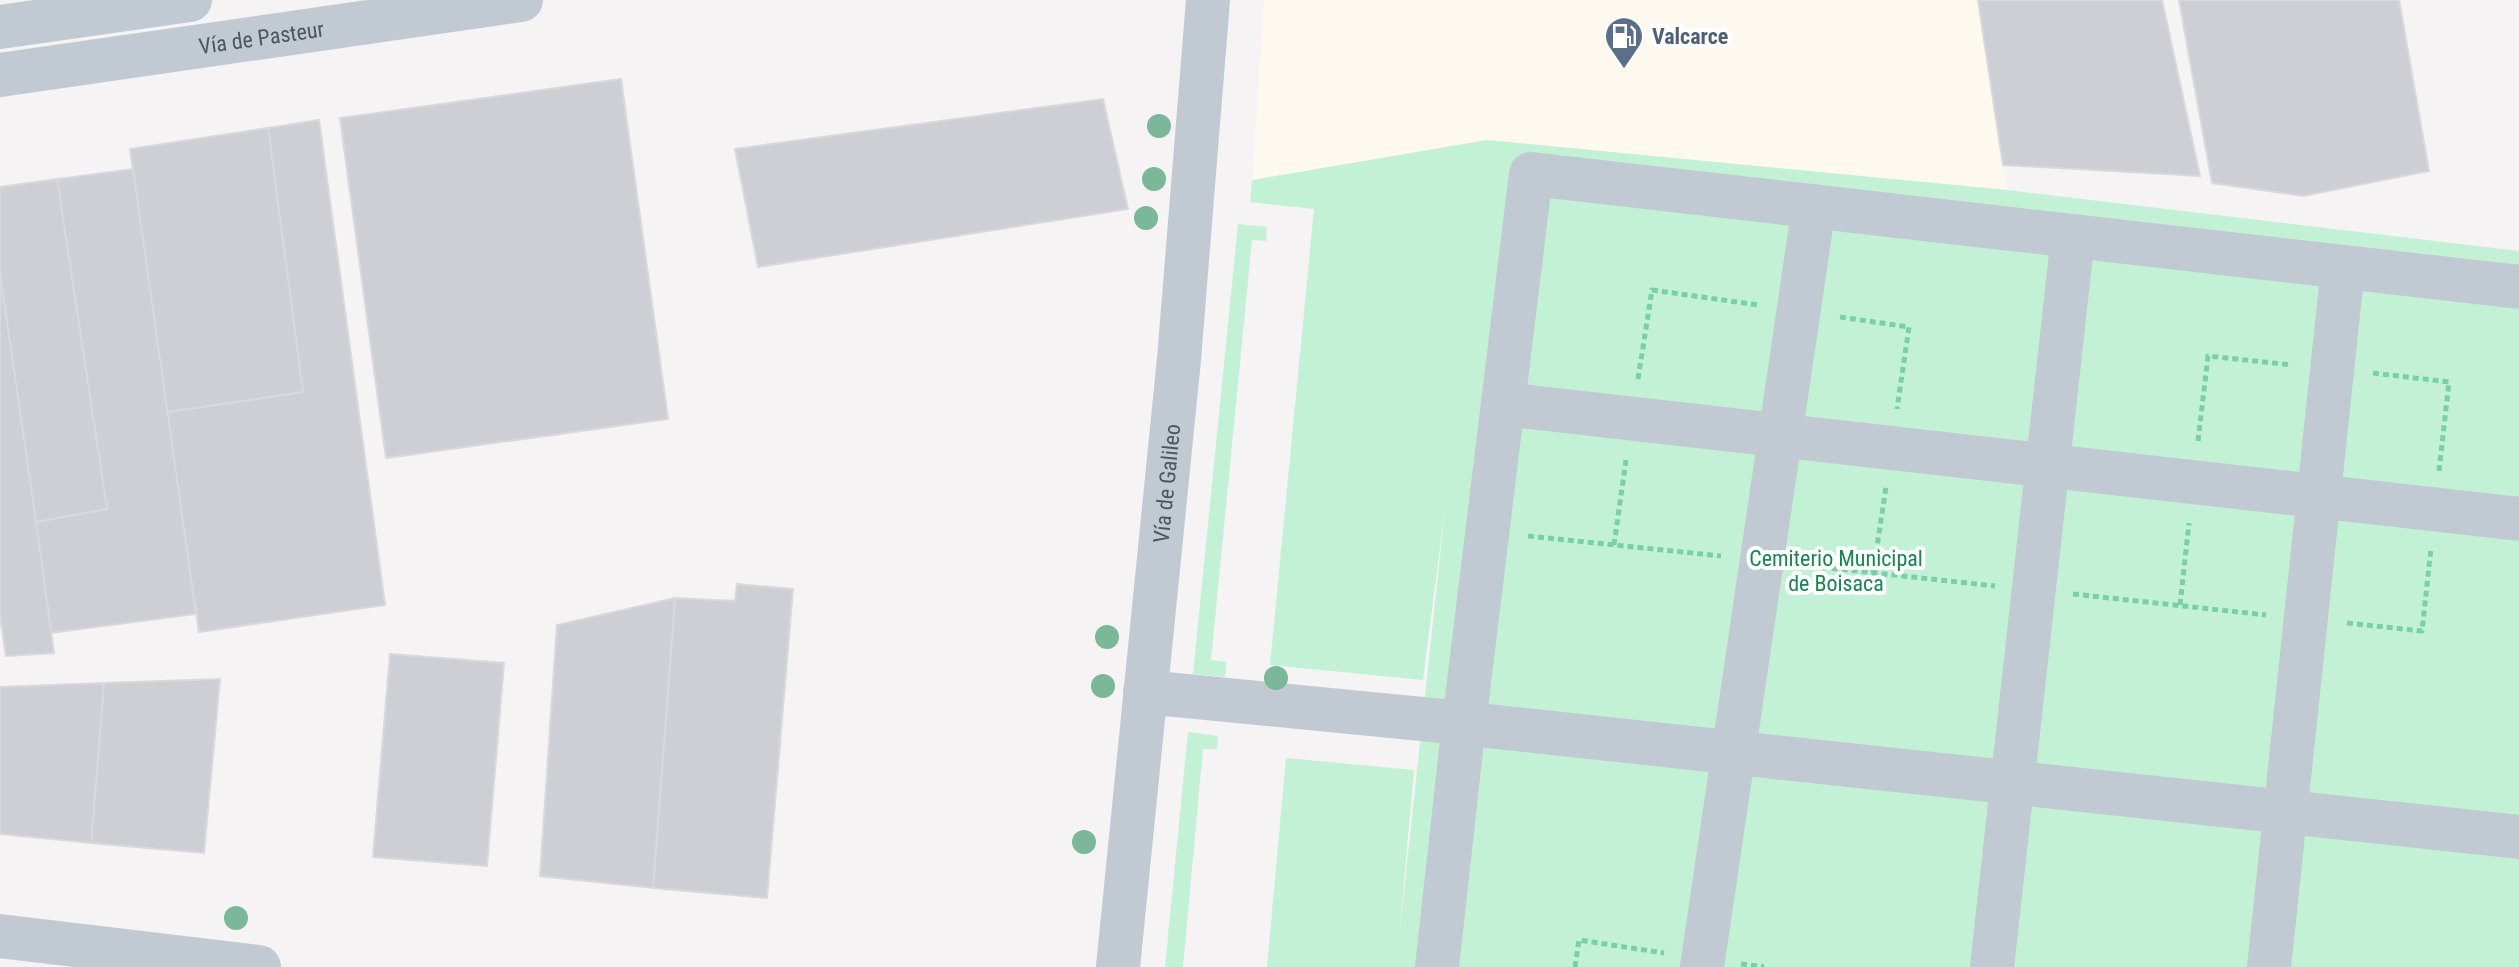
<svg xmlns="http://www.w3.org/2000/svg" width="2519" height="967" viewBox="0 0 2519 967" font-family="'Roboto Condensed',sans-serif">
<rect width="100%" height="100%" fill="#f5f3f3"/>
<polygon fill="#fdf9ef" points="1264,0 1978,0 2007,190 1487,140 1252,180"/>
<g fill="#c3f1d5">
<polygon points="1487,140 2007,190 2519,251 2519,967 1267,967 1286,758 1414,770 1399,939 1446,500 1423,680 1270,665 1314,209 1250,202 1252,180"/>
<polygon points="1238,224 1267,227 1266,241 1252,240 1211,660 1226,662 1225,677 1193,674"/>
<polygon points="1188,732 1218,736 1217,749 1203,749 1183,967 1165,967"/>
</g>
<g fill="#cdcfd5" stroke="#d7d9de" stroke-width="2">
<polygon points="1978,0 2162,0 2200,176 2003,165"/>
<polygon points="2179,0 2399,0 2429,171 2303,196 2212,183"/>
<polygon points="621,79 668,419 386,458 340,118"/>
<polygon points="1103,99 1128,209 758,267 735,149"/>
<polygon points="319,120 385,605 199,632 167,412 303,392 268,128"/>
<polygon points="268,128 303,392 167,412 130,149"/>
<polygon points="133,169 196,614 51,633 36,522 107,509 57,179"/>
<polygon points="57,179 107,509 36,522 0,274 0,187"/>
<polygon points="0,274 36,522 54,653 6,656 0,617"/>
<polygon points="737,584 793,589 767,898 653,888 675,598 735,601"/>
<polygon points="675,598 653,888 540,876 557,625"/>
<polygon points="390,654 504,663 487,866 373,857"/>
<polygon points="220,679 204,853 91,843 104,683"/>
<polygon points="104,683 91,843 0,834 0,687"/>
</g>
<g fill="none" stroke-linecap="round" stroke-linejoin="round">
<g stroke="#7ad0a6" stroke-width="5" stroke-dasharray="6 4" stroke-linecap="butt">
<polyline points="1840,317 1909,327 1897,409"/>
<polyline points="2373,373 2449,382 2439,471"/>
<polyline points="1638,379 1652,290 1758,305"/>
<polyline points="2198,441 2208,356 2292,365"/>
<polyline points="1528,536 1721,556"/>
<polyline points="1614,545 1626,460"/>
<polyline points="1802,565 1995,586"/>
<polyline points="1873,573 1886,487"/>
<polyline points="2073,594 2266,615"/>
<polyline points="2180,605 2189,523"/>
<polyline points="2347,623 2422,631 2431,548"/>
<polyline points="1741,964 1764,967"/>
<polyline points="1575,967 1579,940 1664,953"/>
</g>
<g stroke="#c1cad2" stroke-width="44">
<polyline points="0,27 190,0"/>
<path id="s1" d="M0 75 521 0"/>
<polyline points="1503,404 2519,519"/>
<polyline points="1145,692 1422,719 2519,837"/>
<polyline points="0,936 259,967"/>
<path id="s2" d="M1118 967 1179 359 1208 0"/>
<polyline points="1437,967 1464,723 1531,174 2519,287"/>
<polyline points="1702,967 1814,206"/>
<polyline points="1992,967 2073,236"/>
<polyline points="2269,967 2343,267"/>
</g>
</g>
<g fill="#7bb799">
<circle cx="1159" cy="126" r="12"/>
<circle cx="1154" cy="179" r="12"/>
<circle cx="1146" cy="218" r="12"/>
<circle cx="1107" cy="637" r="12"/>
<circle cx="1276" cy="678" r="12"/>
<circle cx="1103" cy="686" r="12"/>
<circle cx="1084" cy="842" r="12"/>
<circle cx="236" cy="918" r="12"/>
</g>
<defs>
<g id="fuel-pin" transform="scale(2)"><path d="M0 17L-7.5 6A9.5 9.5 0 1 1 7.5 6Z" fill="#5c6f8a" stroke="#fff"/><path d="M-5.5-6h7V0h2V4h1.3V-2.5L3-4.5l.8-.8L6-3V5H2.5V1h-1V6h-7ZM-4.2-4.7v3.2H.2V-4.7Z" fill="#fff"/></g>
</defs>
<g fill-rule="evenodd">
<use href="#fuel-pin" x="1624" y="36"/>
</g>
<g text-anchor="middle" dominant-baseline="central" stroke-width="8" stroke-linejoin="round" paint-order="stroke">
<g font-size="22" font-weight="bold" fill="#4e5e75" stroke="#fff" text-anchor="start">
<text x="1652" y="36">Valcarce</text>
</g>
<g font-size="22" fill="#4a5661" stroke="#fff">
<text stroke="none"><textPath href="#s1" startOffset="264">Vía de Pasteur</textPath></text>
<text stroke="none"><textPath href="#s2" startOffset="486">Vía de Galileo</textPath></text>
</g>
<g font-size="22" fill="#17864f" stroke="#fff">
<text x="1836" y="558">Cemiterio Municipal<tspan x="1836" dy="25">de Boisaca</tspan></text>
</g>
</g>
</svg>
